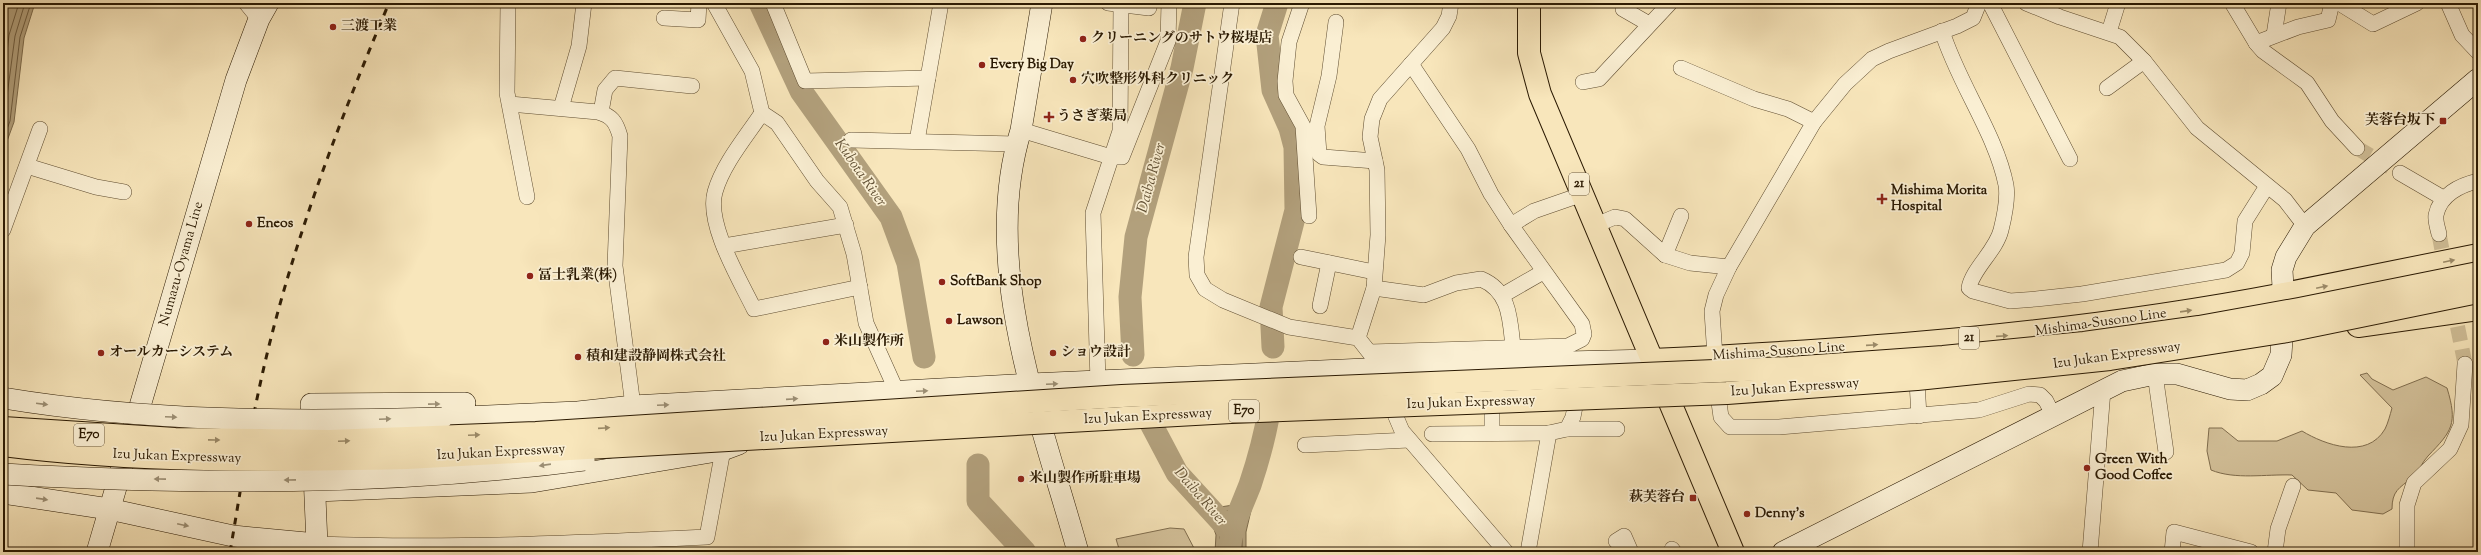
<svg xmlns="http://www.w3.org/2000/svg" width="2481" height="555" viewBox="0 0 2481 555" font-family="'Sorts Mill Goudy','Noto Serif JP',serif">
<rect width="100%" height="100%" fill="#f8e6bb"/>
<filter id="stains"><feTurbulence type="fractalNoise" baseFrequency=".005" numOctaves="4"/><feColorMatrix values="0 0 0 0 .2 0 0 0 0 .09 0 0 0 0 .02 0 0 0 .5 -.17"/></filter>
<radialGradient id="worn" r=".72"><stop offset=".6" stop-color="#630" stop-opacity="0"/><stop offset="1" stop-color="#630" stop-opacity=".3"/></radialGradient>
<g fill="#d5c39c" stroke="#806e4f">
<path d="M2367 373 2372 379 2393 390 2426 377 2447 388C2458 424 2452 431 2428 456 2422 462 2419 472 2412 478 2399 488 2392 491 2392 509L2383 514 2352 510 2336 493 2308 490 2292 475C2266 474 2235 480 2211 470L2207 451 2209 428H2222L2238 441H2277L2302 431C2325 445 2367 460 2385 429 2388 423 2390 415 2392 408L2360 375Z"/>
<polygon points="1170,528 1184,529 1196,552 1120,552 1116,539"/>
</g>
<g fill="#b2a07c" stroke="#7c6a4b">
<polygon points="3,3 35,3 24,38 14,122 3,152"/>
<polygon points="1253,502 1246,532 1246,552 1215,552 1216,535 1207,509"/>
</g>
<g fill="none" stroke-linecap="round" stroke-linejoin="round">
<g stroke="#6e5c3f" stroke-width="1">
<polyline points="3,87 9,35 19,3"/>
<polyline points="3,126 15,36 25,3"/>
<polyline points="3,140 10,121 20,37 31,3"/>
<polyline points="1219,552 1220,535 1213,513 1245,508 1247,510 1242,531 1242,552"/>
<polyline points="1224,552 1225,535 1220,517 1239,514 1240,516 1237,531 1237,552"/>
</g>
<g stroke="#b2a07c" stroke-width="23">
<polyline points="760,3 801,91 891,217 908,263 924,357"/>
<polyline points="1273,347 1271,307 1296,210 1295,147 1290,128 1273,90 1267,35 1277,3"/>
<polyline points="1133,355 1130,297 1136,237 1182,68 1195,3"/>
<polyline points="1148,418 1177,473 1231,532"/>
<polyline points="978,465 978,501 1025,552"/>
<path d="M1229 552C1231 527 1241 508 1250 485 1258 461 1265 436 1269 411"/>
</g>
<g stroke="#cfbd96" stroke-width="15" stroke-dasharray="15 8" stroke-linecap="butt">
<polyline points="2357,148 2400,173"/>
<polyline points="2439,234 2446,271"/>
<polyline points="2453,304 2465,364"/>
</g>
<g stroke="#5e4c30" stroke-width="16">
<g id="street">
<polyline points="246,3 259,19"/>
<polyline points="508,3 507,93 527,197"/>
<polyline points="714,3 752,71 762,113 777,123 817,181 840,207 854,254 866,323 897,392"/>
<polyline points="773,3 805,81 928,78"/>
<polyline points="1108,3 1149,8 1150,3"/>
<polyline points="1232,3 1196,257 1197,275 1205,289 1223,300 1289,327 1358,338 1373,357 1381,377"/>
<polyline points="1302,3 1289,42 1285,81 1286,95 1303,126 1309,216"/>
<polyline points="1623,3 1623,9 1649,24"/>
<polyline points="1990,3 2070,159"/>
<polyline points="2026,3 2060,17 2120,37 2144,61 2197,128 2285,200 2305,226"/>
<polyline points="2232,3 2256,43 2263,51 2307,83 2332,121 2357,148"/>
<polyline points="2339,3 2373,24 2417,3"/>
<polyline points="2448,3 2462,35 2478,52"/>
<polyline points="664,18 698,20 699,3"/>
<polyline points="1336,22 1329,76 1317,126 1319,154 1323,157 1375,161"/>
<path d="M1942 31C1958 83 1996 134 2006 185 2008 197 2004 218 2001 230 1996 251 1972 269 1969 288L1973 291 2010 301 2036 299 2082 294 2226 270 2237 263 2242 253 2245 221 2267 186"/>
<polyline points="2109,32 2118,3"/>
<polyline points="2274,35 2279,3"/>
<polyline points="2256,43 2298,27 2328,20 2332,3"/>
<polyline points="1681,68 1754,99 1788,109 1814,122"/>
<polyline points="1583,82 1599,79 1670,3"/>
<polyline points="2107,88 2144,61"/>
<path d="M510 104 598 112C612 116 616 122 620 136L615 266 633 406"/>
<polyline points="561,108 579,46 584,3"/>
<polyline points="601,112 605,90 615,78 692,86"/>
<path d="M762 113C746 137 723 164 715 192 706 224 740 280 754 309L860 287"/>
<polyline points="1021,130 1111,157 1122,157 1168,41 1169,3"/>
<polyline points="851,140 1016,144"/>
<polyline points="917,141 941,3"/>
<polyline points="27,166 96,187 124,192"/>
<polyline points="2400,173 2443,198"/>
<polyline points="1511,225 1534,211 1583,194"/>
<polyline points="1596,225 1615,217 1625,219 1665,255 1690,263 1729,267"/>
<polyline points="3,230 40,129"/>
<path d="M2439 234C2438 229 2435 221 2436 215 2440 195 2460 185 2478 181"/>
<polyline points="724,246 846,225"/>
<polyline points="1665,255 1681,216"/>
<polyline points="1301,257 1374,272"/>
<path d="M1374 288 1424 295 1456 283 1481 279C1510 291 1510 319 1513 347"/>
<polyline points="1503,295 1543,272"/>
<polyline points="1320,306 1329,263"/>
<polyline points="1358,338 1374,288 1378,235 1377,170 1370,137 1372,119 1380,99 1443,28 1449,16 1451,3"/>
<polyline points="1370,352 1568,346 1582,339 1584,334 1582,324 1511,225 1491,194 1468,149 1411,64"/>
<polyline points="1715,357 1712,311 1716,295 1729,267 1814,122 1845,84 1872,59 1889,51 1957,26 1973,18 1979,3"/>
<polyline points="2155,374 2166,452"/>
<polyline points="1098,382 1093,213 1120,131 1121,5"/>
<polyline points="1917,382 1919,416"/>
<polyline points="1717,388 1721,417 1730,427 1779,427 1979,410 2029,394 2040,395 2046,401 2053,415"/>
<polyline points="1492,394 1492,432"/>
<polyline points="1388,398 1402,431 1506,552"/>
<polyline points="1567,429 1573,417 1578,391"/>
<polyline points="1432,434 1549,433 1567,429 1617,429"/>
<polyline points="1305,445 1409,440"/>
<polyline points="1616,541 1624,536 1631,552"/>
<path d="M317 544C447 549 577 543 707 537L723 450"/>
<polyline points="1672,549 1674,552"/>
<polyline points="1528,552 1549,433"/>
<polyline points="2090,552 2103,390"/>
<polyline points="2172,552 2174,532 2251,552"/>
<polyline points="2275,552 2278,529 2293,486"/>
<polyline points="2407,552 2407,505 2414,483 2450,449 2461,425 2465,364"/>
</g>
</g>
<g stroke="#2a1902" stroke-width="22">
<g id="secondary">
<path d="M1042 3 1021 130C979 265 1042 422 1078 552"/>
<polyline points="442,418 578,412 633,406 1031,384 1477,364 1652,360"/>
<polyline points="316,491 532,482 723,450 739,444"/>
<polyline points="3,493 109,509 233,536 317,544 317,552"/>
<polyline points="317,544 311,404 465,403"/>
<polyline points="97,552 236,80 259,19 268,3"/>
<polyline points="1783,552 2122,381 2155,374 2177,374 2230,389 2247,390 2261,384 2272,376 2281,355 2284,305 2282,270 2286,257 2305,226 2478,79"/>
</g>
</g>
<g stroke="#2a1902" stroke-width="24">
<g id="primary">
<polyline points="1529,3 1529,53 1540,94 1733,552"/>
<path d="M1652 360C1863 350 2075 334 2284 294"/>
</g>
</g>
<g stroke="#2a1902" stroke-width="24">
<g id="highway">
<polyline points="2284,294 2478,255"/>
<polyline points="2358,326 2478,309"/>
</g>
</g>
<use href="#street" stroke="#faefd3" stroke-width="15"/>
<use href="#secondary" stroke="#faefd3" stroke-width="21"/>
<use href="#primary" stroke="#f8e6bb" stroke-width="22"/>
<use href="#highway" stroke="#f8e6bb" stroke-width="22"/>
<path stroke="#2a1902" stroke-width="3" stroke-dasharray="7 7" stroke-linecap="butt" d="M230 552C239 500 247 446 258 394 286 260 336 129 389 3"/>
<g stroke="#2a1902" stroke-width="22" stroke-linecap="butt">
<g id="secondary-bridge">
<path d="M3 398C148 422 295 422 442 418"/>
<path d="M3 474C197 485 391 485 584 460"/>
</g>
</g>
<g stroke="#2a1902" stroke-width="24" stroke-linecap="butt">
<g id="highway-bridge">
<polyline points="3,428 175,439 330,441 536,433 1122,396 1789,368 1943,357 2084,343 2199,327 2299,309 2478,273"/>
<path d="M3 445C137 462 272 461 407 458L1231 412 1727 393 1917 379 2110 359 2282 332 2478 292"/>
</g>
</g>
<use href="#secondary-bridge" stroke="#faefd3" stroke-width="21"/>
<use href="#highway-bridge" stroke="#f8e6bb" stroke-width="22"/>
</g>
<defs><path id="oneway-solid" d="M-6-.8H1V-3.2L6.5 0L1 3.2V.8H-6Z"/></defs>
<g fill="#9b8a68">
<use href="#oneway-solid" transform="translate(2449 261) rotate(-12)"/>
<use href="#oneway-solid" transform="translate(2322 287) rotate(-12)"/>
<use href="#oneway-solid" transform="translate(2186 311) rotate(-8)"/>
<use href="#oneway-solid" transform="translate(2002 336) rotate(-4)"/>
<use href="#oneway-solid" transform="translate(1872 345) rotate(-4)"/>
<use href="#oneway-solid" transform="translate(604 428) rotate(-4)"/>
<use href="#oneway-solid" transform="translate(474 435) rotate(-2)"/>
<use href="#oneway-solid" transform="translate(214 440) rotate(1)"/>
<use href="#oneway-solid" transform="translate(344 441) rotate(-2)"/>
</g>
<g fill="#9c8f75">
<use href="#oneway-solid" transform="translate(1052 384) rotate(-3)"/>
<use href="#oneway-solid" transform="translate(922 391) rotate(-3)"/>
<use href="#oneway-solid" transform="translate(792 399) rotate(-4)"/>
<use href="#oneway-solid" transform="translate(42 404) rotate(7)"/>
<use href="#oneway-solid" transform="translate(434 404) rotate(-1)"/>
<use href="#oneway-solid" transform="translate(663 405) rotate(-3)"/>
<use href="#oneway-solid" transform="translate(171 417) rotate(3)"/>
<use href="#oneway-solid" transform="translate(385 419) rotate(-2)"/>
<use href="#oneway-solid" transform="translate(545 465) rotate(172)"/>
<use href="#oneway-solid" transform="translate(160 479) rotate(-179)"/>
<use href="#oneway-solid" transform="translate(290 480) rotate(179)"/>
<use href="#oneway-solid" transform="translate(42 499) rotate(8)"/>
<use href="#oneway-solid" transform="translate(183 525) rotate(12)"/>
</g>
<g fill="#8f2418" stroke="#faefd3" stroke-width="1.5">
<circle cx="333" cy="27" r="4"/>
<circle cx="1083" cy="39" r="4"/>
<circle cx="982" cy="65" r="4"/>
<circle cx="1073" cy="80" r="4"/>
<path d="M1047 111h4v4h4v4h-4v4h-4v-4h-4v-4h4z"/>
<rect x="2439" y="117" width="8" height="8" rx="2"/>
<path d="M1880 193h4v4h4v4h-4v4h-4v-4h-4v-4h4z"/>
<circle cx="249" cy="224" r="4"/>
<circle cx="530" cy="276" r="4"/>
<circle cx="942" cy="282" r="4"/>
<circle cx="949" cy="321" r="4"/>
<circle cx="826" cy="342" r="4"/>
<circle cx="101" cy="353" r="4"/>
<circle cx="1053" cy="353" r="4"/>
<circle cx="578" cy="357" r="4"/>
<circle cx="2087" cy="468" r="4"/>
<circle cx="1021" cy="479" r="4"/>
<rect x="1689" y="494" width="8" height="8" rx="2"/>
<circle cx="1747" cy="514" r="4"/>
</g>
<g text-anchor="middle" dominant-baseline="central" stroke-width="3.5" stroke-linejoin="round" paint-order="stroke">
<g fill="#faefd3" stroke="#685941" stroke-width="1">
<rect x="1569" y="173" width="20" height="22" rx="3"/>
<rect x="1959" y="327" width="20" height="22" rx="3"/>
<rect x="1229" y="400" width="30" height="22" rx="3"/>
<rect x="74" y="424" width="30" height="22" rx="3"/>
</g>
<g font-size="13" font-weight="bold" fill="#2a1902">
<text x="1579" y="184">21</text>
<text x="1969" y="338">21</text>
<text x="1244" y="411">E70</text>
<text x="89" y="435">E70</text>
</g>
<g font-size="14" font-weight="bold" fill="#2a1902" stroke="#faefd3" text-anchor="start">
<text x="341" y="27">三渡工業</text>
<text x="1091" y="39">クリーニングのサトウ桜堤店</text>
<text x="990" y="65">Every Big Day</text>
<text x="1081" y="80">穴吹整形外科クリニック</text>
<text x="1057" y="117">うさぎ薬局</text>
<text x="2435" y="121" text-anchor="end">芙蓉台坂下</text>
<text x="1891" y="191">Mishima Morita<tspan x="1891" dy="16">Hospital</tspan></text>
<text x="257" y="224">Eneos</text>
<text x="538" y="276">冨士乳業(株)</text>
<text x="950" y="282">SoftBank Shop</text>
<text x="957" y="321">Lawson</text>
<text x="834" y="342">米山製作所</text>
<text x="109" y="353">オールカーシステム</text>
<text x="1061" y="353">ショウ設計</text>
<text x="586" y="357">積和建設静岡株式会社</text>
<text x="2095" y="460">Green With<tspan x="2095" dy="16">Good Coffee</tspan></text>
<text x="1029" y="479">米山製作所駐車場</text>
<text x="1685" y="498" text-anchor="end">萩芙蓉台</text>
<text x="1755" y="514">Denny's</text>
</g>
<g font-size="14" fill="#2a1902" stroke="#faefd3">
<text transform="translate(182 264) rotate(-74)">Numazu-Oyama Line</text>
<text transform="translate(2101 323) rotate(-8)">Mishima-Susono Line</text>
<text transform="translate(1779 352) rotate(-4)">Mishima-Susono Line</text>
<text transform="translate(2117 356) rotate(-8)">Izu Jukan Expressway</text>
<text transform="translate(1795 388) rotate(-4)">Izu Jukan Expressway</text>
<text transform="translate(1471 403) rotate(-2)">Izu Jukan Expressway</text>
<text transform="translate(1148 417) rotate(-3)">Izu Jukan Expressway</text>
<text transform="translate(824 435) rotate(-3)">Izu Jukan Expressway</text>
<text transform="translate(501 453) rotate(-3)">Izu Jukan Expressway</text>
<text transform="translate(177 457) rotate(2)">Izu Jukan Expressway</text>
</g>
<g font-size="15" font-style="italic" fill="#604f33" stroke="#faefd3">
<text transform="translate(860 173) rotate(55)">Kubota River</text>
<text transform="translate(1152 178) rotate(-75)">Daiba River</text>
<text transform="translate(1200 497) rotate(49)">Daiba River</text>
</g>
</g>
<rect width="2481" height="555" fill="none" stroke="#f8e6bb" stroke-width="16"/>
<rect x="4" y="4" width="2473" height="547" fill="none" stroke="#2a1902" stroke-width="2"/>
<rect x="8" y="8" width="2465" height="539" fill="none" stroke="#2a1902"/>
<rect width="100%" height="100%" filter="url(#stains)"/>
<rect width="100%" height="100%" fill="url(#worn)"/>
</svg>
